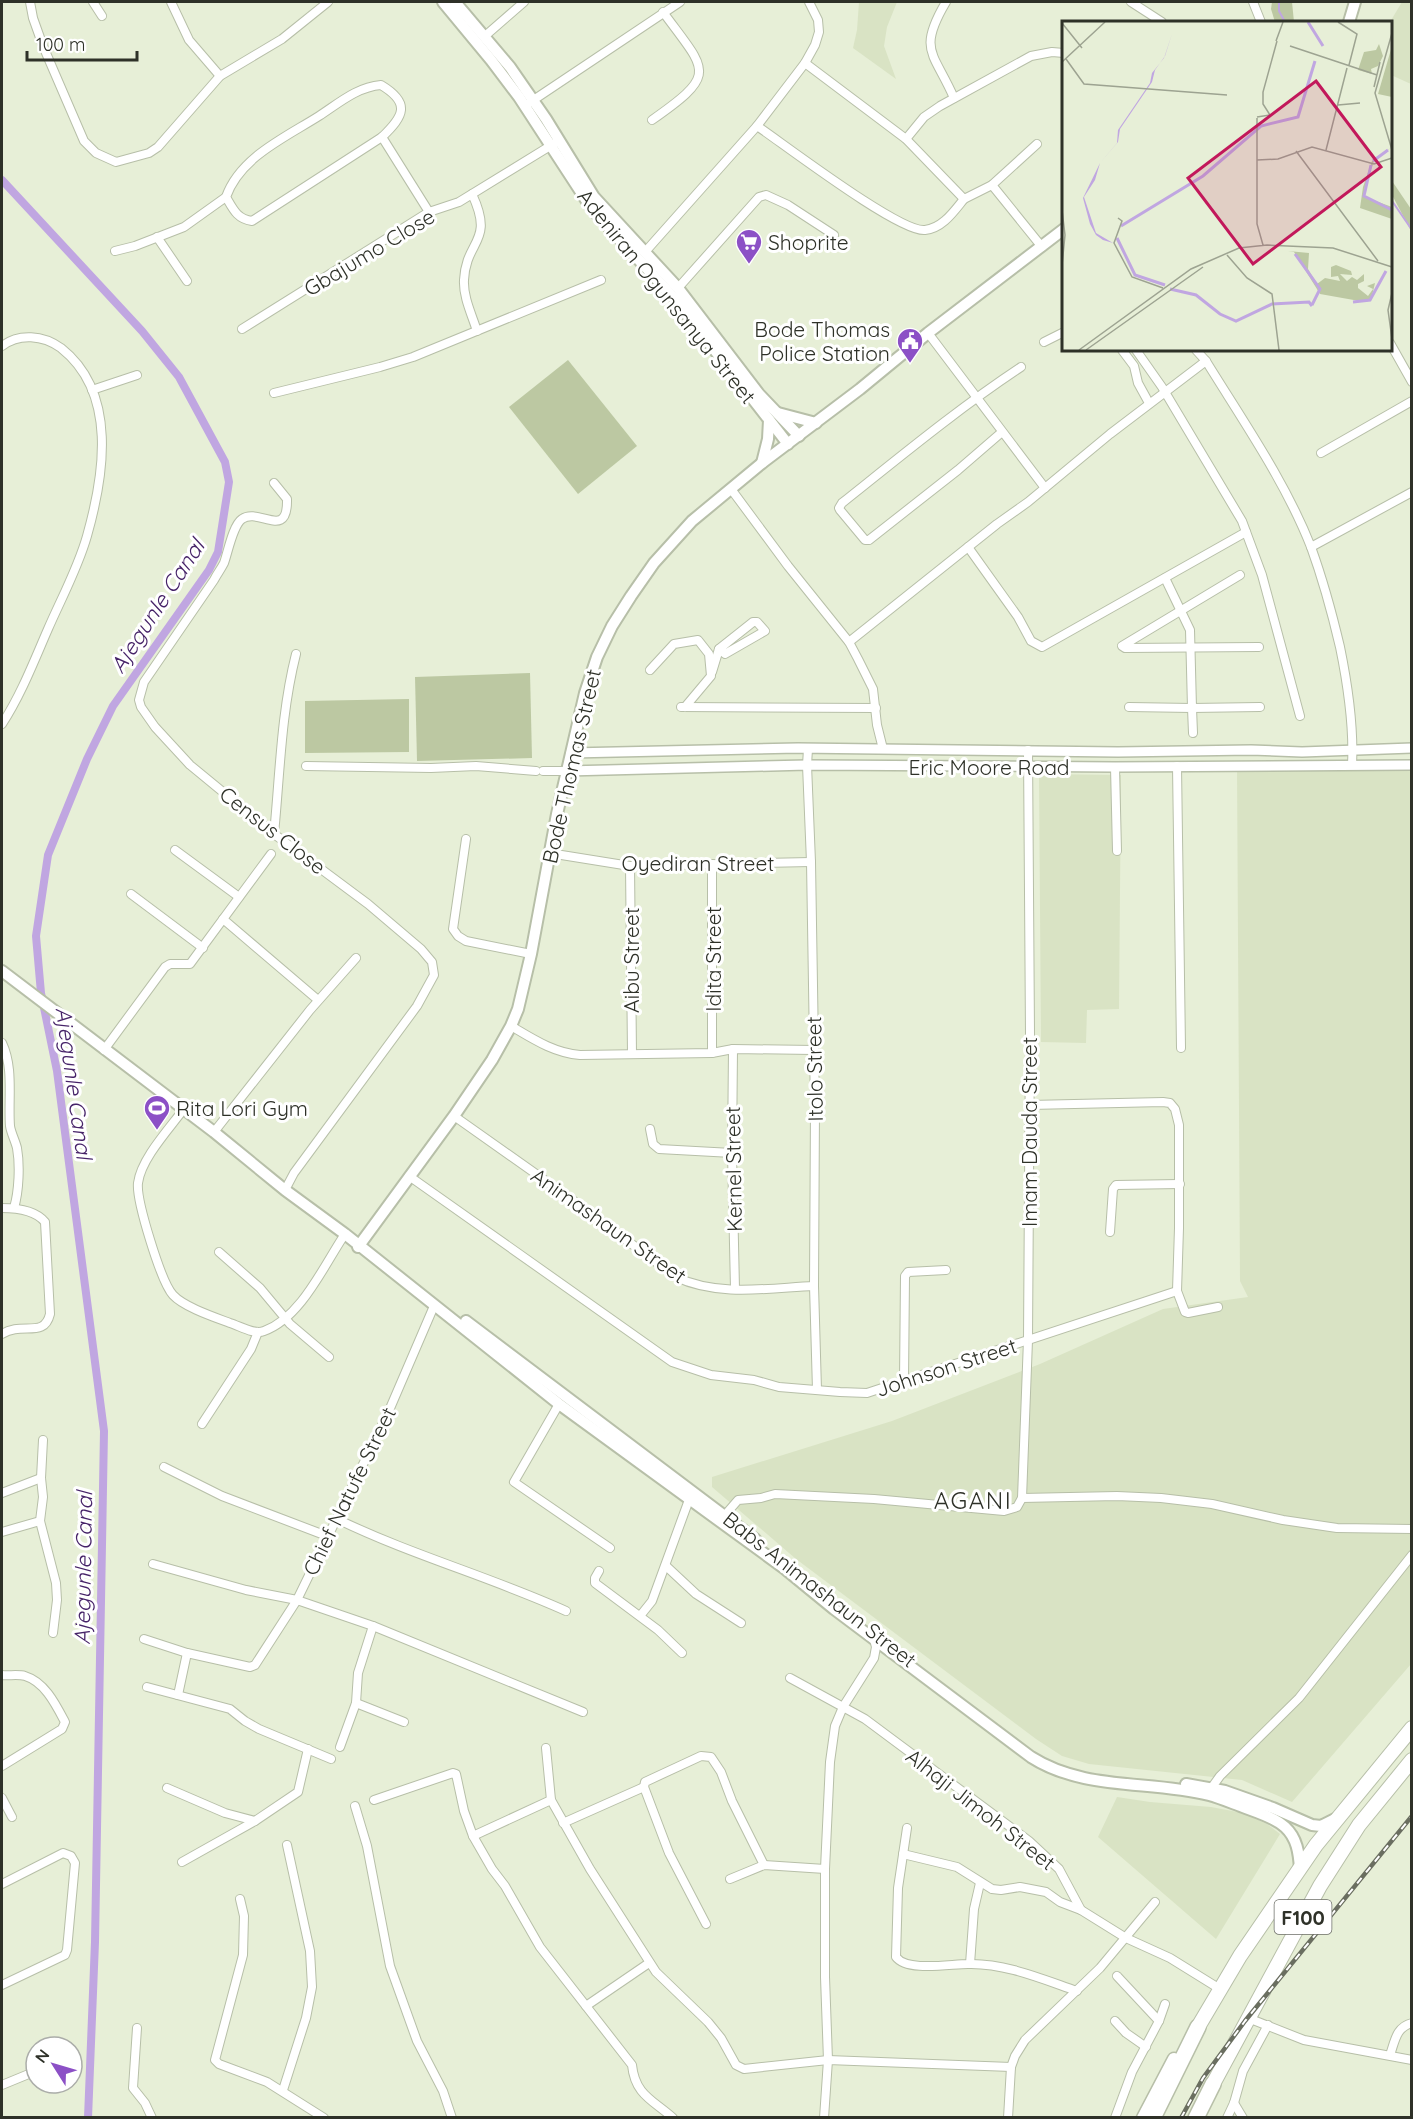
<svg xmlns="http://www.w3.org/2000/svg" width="1413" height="2119" viewBox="0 0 1413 2119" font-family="Quicksand,sans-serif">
<rect width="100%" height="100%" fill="#e7efd7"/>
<g fill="#d9e3c4">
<polygon points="859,2 897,2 887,27 884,46 896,79 853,48 857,30"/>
<polygon points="1402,2 1411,2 1411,84 1391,75 1390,22"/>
<polygon points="1411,765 1411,1664 1292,1802 1242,1780 1089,1764 1062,1756 1036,1739 796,1559 712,1487 712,1477 892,1421 1040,1364 1163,1309 1248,1297 1240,1281 1237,767"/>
<polygon points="1039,774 1121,775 1119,1009 1087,1010 1086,1043 1041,1042"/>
<polygon points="1117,1797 1150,1802 1211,1807 1243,1813 1267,1824 1280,1834 1216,1939 1098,1837"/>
</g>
<g fill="#bcc8a2">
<polygon points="1272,2 1292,2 1294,22 1275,22 1271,9"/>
<polygon points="1390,178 1411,209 1411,231 1391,193"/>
<polygon points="568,360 637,446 578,494 509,407"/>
<polygon points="530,673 532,758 417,761 415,677"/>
<polygon points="409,699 409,752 305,753 305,701"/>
</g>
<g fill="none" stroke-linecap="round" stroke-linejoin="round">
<g stroke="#c0a6e1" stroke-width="2">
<polyline points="1279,2 1279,11 1285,22"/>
<polyline points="1390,198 1412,230"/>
</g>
<polyline stroke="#c0a6e1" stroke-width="8" points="2,180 142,331 179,377 225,462 229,482 218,552 209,570 113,706 87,759 48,855 36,936 41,993 57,1071 104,1431 95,1942 88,2118"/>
<g stroke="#b7bfa8" stroke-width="10">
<g id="minor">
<polyline points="30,2 33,18 43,46 84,141 96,153 116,162 149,153 158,147 220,76 282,39 328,2"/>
<polyline points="93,2 102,16"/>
<polyline points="171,2 189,40 220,76"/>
<path d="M946 2C917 51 934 52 954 98"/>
<polyline points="1131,2 1162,22"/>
<polyline points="1253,2 1261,22"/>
<polyline points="485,36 524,2"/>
<polyline points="805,63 906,139 964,199 992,185 1042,247"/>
<path d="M381 85C411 103 404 116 382 137L252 221C237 219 233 209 226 197 240 157 286 137 319 116 339 103 357 87 381 85Z"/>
<polyline points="529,103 680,2"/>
<path d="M652 120C719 73 707 72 663 12"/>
<path d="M757 126C785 145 900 233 925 230 943 228 954 211 964 199"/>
<polyline points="382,137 429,212"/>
<polyline points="906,139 924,117 940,106 1031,56 1052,52 1064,53"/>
<polyline points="992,185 1037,144"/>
<path d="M472 194C495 243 466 239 464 280 463 297 472 315 477 331"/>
<polyline points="157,237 187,281"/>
<polyline points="115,251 135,246 184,227 226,197"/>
<polyline points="645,252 757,126 805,63 815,45 819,32 818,20 809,2"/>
<polyline points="678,288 759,197 766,195 788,205 834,235"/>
<polyline points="242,329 429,212 459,202 555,143"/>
<polyline points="928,333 1045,488"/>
<polyline points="1044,342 1064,332"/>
<polyline points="1390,343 1412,382"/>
<path d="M2 346C19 333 43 335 61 348 118 393 104 476 87 536 78 568 61 599 48 629 34 661 21 695 2 724"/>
<polyline points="1122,350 1134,366 1138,383 1149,403"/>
<polyline points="1136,350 1162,387 1242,521 1262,575 1300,716"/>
<path d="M1196 350 1206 361C1243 421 1285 481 1311 547 1323 580 1332 613 1340 647 1348 686 1354 726 1352 765"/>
<polyline points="92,390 137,375"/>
<polyline points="274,393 380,367 413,357 601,280"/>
<path d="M1002 432 958 470 869 540H865L840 510 839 508 842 503C901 456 959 408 1021 367"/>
<polyline points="1321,453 1412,401"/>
<path d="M274 483 287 499C288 541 259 507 242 519 233 525 228 552 224 563 221 569 217 574 214 580L144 682 139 700 141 707 155 727 190 765 274 834 368 904 421 949 432 962 434 975 417 1006 294 1173 285 1190"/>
<polyline points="731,489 788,566 849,642 858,659 873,689 877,725 883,749"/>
<polyline points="968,547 1018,617 1031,641 1042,647 1246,532"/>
<polyline points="1311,547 1412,492"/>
<polyline points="1240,575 1122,646 1125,648 1259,647"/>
<polyline points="1165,578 1190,630 1192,708 1260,707"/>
<polygon points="753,622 757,622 765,631 725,654 719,649"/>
<polyline points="849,642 997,524 1028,502 1110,434 1206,361"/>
<polyline points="650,670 674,644 698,640 709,654 711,676 685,707"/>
<polyline points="712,672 719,649"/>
<polyline points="681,707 876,708"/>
<polyline points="1129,707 1192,708 1193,733"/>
<polyline points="808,749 807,765 811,862 815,1108 814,1286 817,1390"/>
<polyline points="306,766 431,768 476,766 536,771"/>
<polyline points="1177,766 1181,1048"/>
<polyline points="1115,767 1117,851"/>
<polyline points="543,771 567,771"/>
<path d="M274 834C280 773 281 713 296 654"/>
<polyline points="466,839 453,929 458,936 466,941 531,954"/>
<polyline points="175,850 239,897"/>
<polyline points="549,853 630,866 811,862"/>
<polyline points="630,866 632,1054"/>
<polyline points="131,894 203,948"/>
<polyline points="223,919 318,1000"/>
<path d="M511 1026C533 1039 554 1053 580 1055L712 1053 733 1049 814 1050"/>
<path d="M2 1043C14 1068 8 1099 10 1126 11 1133 15 1140 17 1148 20 1165 19 1191 14 1208"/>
<polyline points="733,1049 732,1153 735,1289"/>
<polyline points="104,1050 165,967 170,964 190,964 271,854"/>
<polyline points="712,1053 712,864"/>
<polyline points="1030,1105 1163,1102 1170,1103 1175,1109 1179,1125 1179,1228 1177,1291 1185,1312 1188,1313 1218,1307"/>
<path d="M183 1110C169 1129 141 1159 138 1183 136 1200 161 1282 173 1295 184 1307 214 1317 230 1323 240 1326 254 1335 264 1331 301 1318 324 1265 345 1234"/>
<path d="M454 1116 570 1198 676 1277C718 1297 769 1288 814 1286"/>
<polyline points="650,1129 653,1144 659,1149 732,1153"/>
<polyline points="214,1132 310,1010 356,958"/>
<polyline points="409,1176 672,1362 711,1375 754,1380 779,1387 840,1392 867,1393 1177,1291"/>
<path d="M2 1208C17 1208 35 1210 45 1222L50 1314C44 1339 22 1321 2 1334"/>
<polyline points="1110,1232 1113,1189 1116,1185 1180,1184"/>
<polyline points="219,1252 260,1288 290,1324 329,1357"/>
<polyline points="904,1381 905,1276 908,1272 946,1270"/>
<polyline points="559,1404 514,1482 610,1548"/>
<polyline points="202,1424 251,1349 258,1332"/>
<polyline points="43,1440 41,1478 43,1497 40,1521 56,1583 57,1600 53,1633"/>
<polyline points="164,1467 222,1496 327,1536"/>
<polyline points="2,1493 41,1478"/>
<polyline points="1022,1498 1028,1340 1030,1034 1028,750"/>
<polyline points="725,1515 738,1500 761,1498 775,1494 874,1499 1004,1511 1017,1507 1022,1498 1117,1496 1161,1498 1212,1504 1283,1520 1337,1528 1412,1529"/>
<path d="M337 1519C411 1555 491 1577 566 1611"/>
<polyline points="2,1532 40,1521"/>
<polyline points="153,1564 246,1590 297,1600 373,1626 583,1712"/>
<polyline points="666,1566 696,1594 741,1623"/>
<polyline points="599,1571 595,1578 595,1583 658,1630 682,1653"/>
<polyline points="640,1616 652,1601 690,1497"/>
<polyline points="144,1639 187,1653"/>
<path d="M2 1675C8 1676 18 1674 25 1676 45 1682 56 1705 65 1722L62 1729 2 1766"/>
<polyline points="790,1678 865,1719 1029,1841 1059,1869 1081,1910 1126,1938 1170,1958 1220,1989"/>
<polyline points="147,1687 230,1709 245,1721 259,1729 331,1759"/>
<polyline points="178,1695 187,1653 250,1667 255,1665 297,1600 388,1413 434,1306"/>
<polyline points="356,1703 404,1722"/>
<polyline points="340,1747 356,1703 358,1673 373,1626"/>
<polyline points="546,1748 551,1800 590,1869 656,1972 708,2022 721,2038 736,2065 744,2069 828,2060 1011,2067"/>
<polyline points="644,1787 645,1782 701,1756 711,1757 721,1772 732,1801 764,1865"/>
<polyline points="167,1788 225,1813 255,1821 298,1792 308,1749"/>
<polyline points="1210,1790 1220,1776 1299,1698 1412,1555"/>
<polyline points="2,1798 12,1817"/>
<path d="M374 1800 453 1773 456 1774 464 1811 473 1836 492 1869 505 1886 540 1947 632 2065C635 2095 653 2100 673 2118"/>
<polyline points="355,1806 367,1846 390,1966 417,2041 443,2091 452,2118"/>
<polyline points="563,1823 644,1787 669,1853 706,1924"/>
<path d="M907 1828 898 1888 896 1957C907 1972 950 1964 968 1964 1005 1963 1042 1979 1077 1991"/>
<polyline points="473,1836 551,1800"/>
<polyline points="903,1854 957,1867 992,1889 1001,1890 1020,1887 1046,1892 1060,1902 1081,1910"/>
<polyline points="182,1862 255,1821"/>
<polyline points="730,1879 764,1865 825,1869"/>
<polyline points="2,1884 63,1853 71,1856 75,1863 67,1950 65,1955 2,1985"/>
<polyline points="240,1899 244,1916 243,1955 215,2060 219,2064 267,2082 324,2118"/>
<polyline points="970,1964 974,1909 980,1883"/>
<polyline points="1117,1976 1159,2021"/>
<polyline points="586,2006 649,1963"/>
<polyline points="1248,2018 1304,2040 1412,2060"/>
<polyline points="1115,2021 1126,2033 1146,2047"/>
<polyline points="137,2028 133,2088 145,2103 152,2118"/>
<path d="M1390 2055C1395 2041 1396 2027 1412 2023"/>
<polyline points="2,2085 36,2071"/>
<polyline points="283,2090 306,2018 312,1987 310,1951 287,1845"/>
<polyline points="1234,2103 1243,2118"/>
<polyline points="824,2118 828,2060 825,1977 825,1869 830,1762 835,1726 843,1707 874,1658 876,1647 874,1639"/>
<polyline points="1008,2118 1011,2067 1015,2056 1025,2040 1100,1968 1155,1902"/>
<polyline points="1115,2118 1132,2072 1159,2021 1165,2004"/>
<polyline points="1227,2118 1234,2103 1243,2071 1268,2025"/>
</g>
</g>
<g stroke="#b7bfa8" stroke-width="12">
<g id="tertiary">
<polyline points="571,753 798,748 1118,752 1251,750 1302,752 1412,748"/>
<polyline points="567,771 807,765 1115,767 1412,765"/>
</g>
</g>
<g stroke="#b7bfa8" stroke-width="14">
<g id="secondary">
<polyline points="443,2 491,60 519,97 592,209 674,298 788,444"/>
<polyline points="455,2 510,67 546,119 594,197 678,288 759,394 799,436"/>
<polyline points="1349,22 1355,2"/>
<polyline points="778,413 816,423"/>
<polyline points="762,463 768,439 769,420"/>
<path d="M2 971 214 1132 285 1190 345 1234 559 1404 784 1568 834 1609 1031 1757C1084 1791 1150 1780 1209 1795 1220 1798 1232 1803 1243 1807 1256 1812 1274 1817 1285 1827 1297 1838 1299 1853 1300 1869"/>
<polyline points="358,1247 454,1116 492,1060 511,1026 518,1009 531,954 557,814 585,693 597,657 612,626 631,596 654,563 692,521 762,463 860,389 928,333 1064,229"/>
<polyline points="466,1321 755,1539"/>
<polyline points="1186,1784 1225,1791 1273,1808 1312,1825 1321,1826 1335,1819"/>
</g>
</g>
<g stroke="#b7bfa8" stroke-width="15">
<polyline id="primary" points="1143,2118 1174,2059"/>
</g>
<g stroke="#b7bfa8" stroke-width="16">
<g id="trunk">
<polyline points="1198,2027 1240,1956 1316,1845 1412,1728"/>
<polyline points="1213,2084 1320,1886 1359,1825 1412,1760"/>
</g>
</g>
<g stroke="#b7bfa8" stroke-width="18">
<g id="motorway">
<polyline points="1153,2118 1198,2027"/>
<polyline points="1196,2118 1213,2084"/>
</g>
</g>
<use href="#minor" stroke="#fff" stroke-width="8"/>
<use href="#tertiary" stroke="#fff" stroke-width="9"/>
<use href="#secondary" stroke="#fff" stroke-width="10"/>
<use href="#primary" stroke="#fff" stroke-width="12"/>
<use href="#trunk" stroke="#fff" stroke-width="14"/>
<use href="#motorway" stroke="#fff" stroke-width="15"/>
<g stroke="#6a6e60" stroke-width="4.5">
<polyline id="rail" points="1181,2118 1203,2078 1245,2021 1412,1816"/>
</g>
<use href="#rail" stroke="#fff" stroke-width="2" stroke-dasharray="7" stroke-linecap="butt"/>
</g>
<defs>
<g id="supermarket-pin" transform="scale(1.35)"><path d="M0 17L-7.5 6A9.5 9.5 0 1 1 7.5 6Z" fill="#8c50c6" stroke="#fff"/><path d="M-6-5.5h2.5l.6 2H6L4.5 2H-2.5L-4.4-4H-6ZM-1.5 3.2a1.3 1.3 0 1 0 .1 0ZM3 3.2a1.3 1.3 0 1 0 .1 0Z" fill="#fff"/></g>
<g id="civic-pin" transform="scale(1.35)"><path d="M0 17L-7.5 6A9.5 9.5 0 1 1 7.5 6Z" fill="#8c50c6" stroke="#fff"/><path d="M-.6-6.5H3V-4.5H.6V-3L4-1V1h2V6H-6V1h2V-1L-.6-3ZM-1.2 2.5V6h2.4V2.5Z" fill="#fff"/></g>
<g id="stadium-pin" transform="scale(1.35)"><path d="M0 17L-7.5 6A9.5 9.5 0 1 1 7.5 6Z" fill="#8c50c6" stroke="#fff"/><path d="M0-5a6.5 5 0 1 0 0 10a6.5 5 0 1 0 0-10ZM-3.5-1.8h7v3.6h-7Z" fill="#fff"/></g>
</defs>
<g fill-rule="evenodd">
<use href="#supermarket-pin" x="749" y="242"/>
<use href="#civic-pin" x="910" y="341"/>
<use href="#stadium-pin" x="157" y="1108"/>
</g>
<g text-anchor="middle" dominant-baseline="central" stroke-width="6" stroke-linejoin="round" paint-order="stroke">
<rect fill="#fff" stroke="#6d6f68" stroke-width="1.5" x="1274.5" y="1900" width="57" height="34" rx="4.5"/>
<g font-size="20" font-weight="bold" fill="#2e3128">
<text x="1303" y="1917">F100</text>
</g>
<g font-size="21" fill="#2e3128" stroke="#fff" text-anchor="start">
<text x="768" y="242">Shoprite</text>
<text x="890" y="329" text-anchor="end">Bode Thomas<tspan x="890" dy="24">Police Station</tspan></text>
<text x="176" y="1108">Rita Lori Gym</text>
</g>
<g font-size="21" fill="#2e3128" stroke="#fff">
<text transform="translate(369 252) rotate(-31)">Gbajumo Close</text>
<text transform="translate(667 296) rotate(51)">Adeniran Ogunsanya Street</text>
<text transform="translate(571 766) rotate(-77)">Bode Thomas Street</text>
<text x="989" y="767">Eric Moore Road</text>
<text transform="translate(273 830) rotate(38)">Census Close</text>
<text x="698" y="863">Oyediran Street</text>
<text transform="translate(713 959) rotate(-90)">Idita Street</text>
<text transform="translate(631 960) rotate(-90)">Aibu Street</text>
<text transform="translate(814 1069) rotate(-91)">Itolo Street</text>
<text transform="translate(1029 1132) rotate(-90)">Imam Dauda Street</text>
<text transform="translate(733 1169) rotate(-91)">Kernel Street</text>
<text transform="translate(609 1225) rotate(35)">Animashaun Street</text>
<text transform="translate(946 1367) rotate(-18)">Johnson Street</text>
<text transform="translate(349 1491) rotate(-64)">Chief Natufe Street</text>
<text transform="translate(820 1589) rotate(38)">Babs Animashaun Street</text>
<text transform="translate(981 1809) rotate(38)">Alhaji Jimoh Street</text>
</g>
<g font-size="22" font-style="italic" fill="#462368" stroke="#fff">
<text transform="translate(157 606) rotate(-57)">Ajegunle Canal</text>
<text transform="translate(74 1083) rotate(82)">Ajegunle Canal</text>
<text transform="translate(83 1568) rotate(-89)">Ajegunle Canal</text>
</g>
<g font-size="24" letter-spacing="1.5" fill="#2e3128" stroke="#fff">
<text x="973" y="1500">AGANI</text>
</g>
</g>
<g transform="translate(1062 21)">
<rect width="330" height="330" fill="#e7efd7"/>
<path d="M317 23 321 35 316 45 309 48 310 53 296 49 302 31 314 29ZM330 25V76L316 73ZM330 126 312 140 302 169 303 176 330 186V198L298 187 301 166 310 140ZM226 230 247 232 246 248 255 263 263 257 278 260 276 255 269 256V246L274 244 289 250 290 254 278 253 285 260 290 256 295 259 302 253V260L296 263V267L306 275 311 268 305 265 313 262 309 279 303 281 258 273 232 231Z" fill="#bcc8a2"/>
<path d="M110 13 103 35 93 49 90 61 58 108 56 121 38 142 33 159 22 176 34 212 51 222 41 219 34 214 28 203 21 177 38 142 55 122 56 109 88 62 90 52 102 37Z" fill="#c0a6e1"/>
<path fill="none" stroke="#c0a6e1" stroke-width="3" d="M246 1 261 25M311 140 326 129M309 144 302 175 330 189M59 205 141 155 199 105 236 96 253 40M55 217 73 254 103 264M233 233 258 268 250 284M108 268 134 274 158 293 174 300 210 283 247 281 250 285M291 281 308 279 324 250"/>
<path fill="none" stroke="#9da391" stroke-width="1.5" d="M276 1 295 13 287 44M0 2 20 27M330 12 313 72 330 129M214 20 221 1M228 25 315 54M4 38 22 63 165 74M0 41 43 1M312 66 318 41M276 84 298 82M195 96 208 94 201 83V71L215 20M195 97V203L201 224M264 129 285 47M234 130 316 240M195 139 216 138 250 126 312 143 330 137M0 189 3 214 0 244M56 197 60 200 52 222 70 256 101 267M165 234 185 257 210 273 217 329M330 272 326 289 330 318M17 329 129 248 177 227 205 224 271 227 330 246M24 329 141 246"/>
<path fill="#c2185b" fill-opacity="0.15" stroke="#c2185b" stroke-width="3" d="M254 60 319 146 191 243 126 157Z"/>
<rect width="330" height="330" fill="none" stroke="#2e3128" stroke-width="3"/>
</g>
<rect width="1413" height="2119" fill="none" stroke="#2e3128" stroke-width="6"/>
<g transform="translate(54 2065) rotate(307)"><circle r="28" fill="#ffffff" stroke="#abada9" stroke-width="1.5"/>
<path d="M0-4.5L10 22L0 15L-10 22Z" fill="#8c50c6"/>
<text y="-9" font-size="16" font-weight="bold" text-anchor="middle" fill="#2e3128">N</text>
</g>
<path d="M27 51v9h110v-9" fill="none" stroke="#2e3128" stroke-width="3"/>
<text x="36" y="51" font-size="18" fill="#2e3128" stroke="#ffffff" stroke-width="4.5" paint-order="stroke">100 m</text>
</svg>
